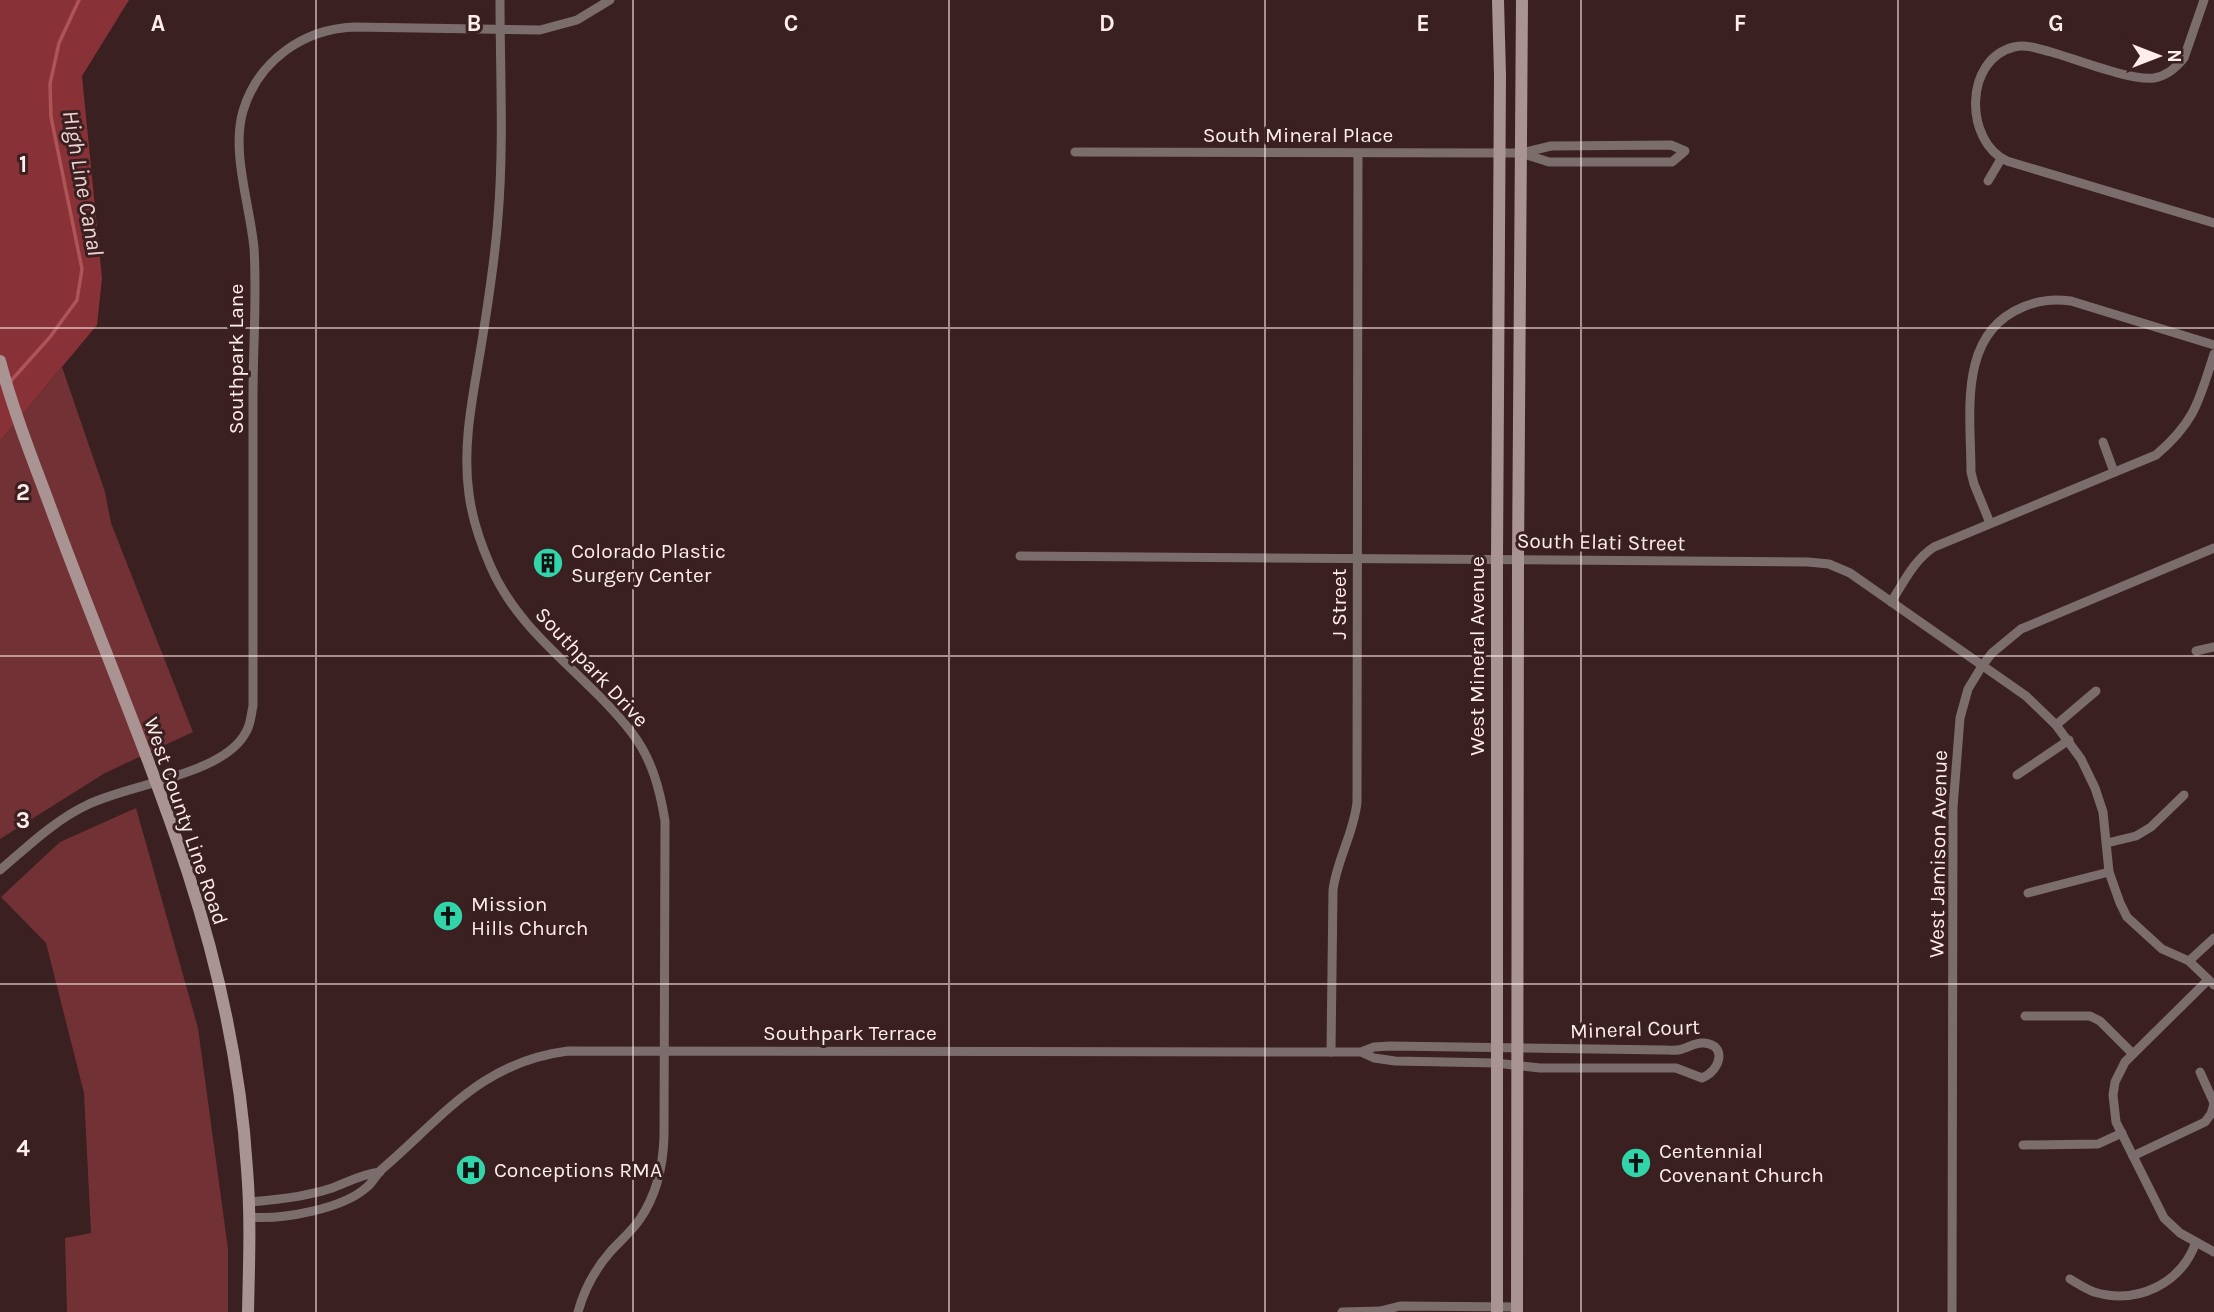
<svg xmlns="http://www.w3.org/2000/svg" width="2214" height="1312" viewBox="0 0 2214 1312" font-family="Karla,sans-serif">
<rect width="100%" height="100%" fill="#3a2020"/>
<g fill="#723134">
<polygon points="62,367 105,492 111,523 193,732 105,773 0,839 0,441"/>
<polygon points="136,808 198,1028 228,1249 228,1312 67,1312 65,1238 91,1233 84,1093 46,943 1,897 60,842"/>
</g>
<polygon fill="#883137" points="0,0 129,0 82,76 102,278 97,325 0,441"/>
<g fill="none" stroke-linecap="round" stroke-linejoin="round">
<polyline stroke="#ae5457" stroke-width="3.5" points="9,383 50,337 77,300 82,269 51,117 50,84 59,43 79,0"/>
<g stroke="#7b6d6c" stroke-width="9">
<path d="M500 0C500 72 504 145 498 217 495 260 488 304 481 347 473 396 462 445 469 494 472 518 480 542 490 565 519 635 587 674 632 733 652 759 660 790 665 821L664 1137C663 1167 657 1194 640 1219 632 1231 621 1240 611 1251 596 1268 584 1290 578 1312"/>
<path d="M2204 0 2184 58C2176 68 2167 76 2154 78 2130 81 2076 59 2051 52 2039 49 2027 44 2014 47 1964 59 1964 141 2007 161L2214 223"/>
<polyline points="1075,152 1521,153 1549,162 1672,162 1685,151 1671,145 1551,146 1521,153"/>
<polyline points="1988,181 2001,159"/>
<polyline points="2103,442 2114,472"/>
<path d="M1990 523 1974 484 1971 472C1971 414 1957 334 2023 307 2040 300 2053 299 2071 301L2214 345"/>
<polyline points="1020,556 1808,562 1829,564 1850,573 2026,696 2056,725 2081,759 2095,788 2103,812 2109,872 2120,903 2127,917 2162,949 2189,961 2214,985"/>
<path d="M1891 602C1904 582 1914 560 1934 547L2156 455C2195 422 2199 401 2214 354"/>
<polyline points="2196,651 2214,647"/>
<polyline points="2056,725 2096,691"/>
<polyline points="2017,775 2069,740"/>
<polyline points="2107,843 2136,836 2151,827 2184,795"/>
<path d="M0 870C27 847 55 820 87 805 129 784 224 775 246 732 251 724 251 714 253 706 253 603 253 500 253 397 253 348 257 297 254 248 250 205 231 152 243 111 258 61 303 29 354 27L540 30 577 20 610 0"/>
<polyline points="2028,893 2109,872"/>
<polyline points="2189,961 2214,938"/>
<polyline points="2208,980 2125,1062 2115,1082 2113,1095 2116,1122 2164,1218 2180,1233 2214,1252"/>
<polyline points="2025,1016 2090,1016 2100,1021 2133,1054"/>
<path d="M1331 1052 1333 890C1337 859 1354 833 1357 802L1358 153"/>
<polyline points="2200,1072 2214,1103"/>
<polyline points="2023,1145 2098,1144 2122,1133"/>
<polyline points="2133,1156 2205,1122 2211,1114 2214,1104"/>
<path d="M249 1202C277 1200 305 1197 332 1188 348 1182 362 1174 380 1172"/>
<path d="M249 1217C282 1220 343 1209 367 1187 373 1182 376 1175 381 1170 443 1117 481 1062 568 1051L1361 1052 1374 1047 1390 1046 1664 1050C1670 1050 1677 1051 1682 1049 1690 1047 1695 1042 1704 1043 1728 1045 1720 1071 1702 1078L1676 1068H1540L1496 1063 1395 1061 1374 1058 1361 1052"/>
<path d="M2070 1279C2078 1284 2086 1289 2094 1292 2137 1305 2181 1284 2196 1242"/>
<polyline points="1342,1312 1380,1311 1400,1306 1517,1307"/>
<polyline points="1952,1312 1953,808 1960,718 1968,689 1982,666 1992,653 2021,629 2214,548"/>
</g>
<g stroke="#aa9393" stroke-width="12">
<path d="M0 361C13 410 32 458 50 506 95 629 147 749 188 873 219 969 241 1069 247 1169 251 1217 249 1264 248 1312"/>
<polyline points="1497,1312 1497,558 1500,75 1498,0"/>
<polyline points="1517,1312 1518,559 1522,0"/>
</g>
</g>
<path fill="none" stroke="#ffedec" stroke-width="2" stroke-opacity="0.55" d="M316 0V1312M633 0V1312M949 0V1312M1265 0V1312M1581 0V1312M1898 0V1312M0 328H2214M0 656H2214M0 984H2214"/>
<defs>
<g id="building-disc" transform="scale(1.575)"><circle r="9.5" fill="#32d4a9" stroke="#3a2020"/><path d="M-4-6H4V6H1V3H-1V6H-4ZM-2.5-4.3h1.7v1.8h-1.7ZM.8-4.3h1.7v1.8H.8ZM-2.5-1h1.7V.8h-1.7ZM.8-1h1.7V.8H.8Z" fill="#111"/></g>
<g id="church-disc" transform="scale(1.575)"><circle r="9.5" fill="#32d4a9" stroke="#3a2020"/><path d="M-1.2-6h2.4v3.5h3.3v2.4h-3.3V6h-2.4V-.1h-3.3v-2.4h3.3Z" fill="#111"/></g>
<g id="hospital-disc" transform="scale(1.575)"><circle r="9.5" fill="#32d4a9" stroke="#3a2020"/><path d="M-5-5h3v3.5h4V-5h3V5h-3V1.5h-4V5h-3Z" fill="#111"/></g>
</defs>
<g fill-rule="evenodd">
<use href="#building-disc" x="548" y="563"/>
<use href="#church-disc" x="448" y="916"/>
<use href="#church-disc" x="1636" y="1163"/>
<use href="#hospital-disc" x="471" y="1170"/>
</g>
<g text-anchor="middle" dominant-baseline="central" stroke-width="6" stroke-linejoin="round" paint-order="stroke">
<g font-size="21" fill="#ffedec" stroke="#3a2020">
<text x="1298" y="135">South Mineral Place</text>
<text transform="translate(236 359) rotate(-90)">Southpark Lane</text>
<text transform="translate(1601 542) rotate(1)">South Elati Street</text>
<text transform="translate(1339 604) rotate(-90)">J Street</text>
<text transform="translate(1477 656) rotate(-90)">West Mineral Avenue</text>
<text transform="translate(592 667) rotate(47)">Southpark Drive</text>
<text transform="translate(186 821) rotate(71)">West County Line Road</text>
<text transform="translate(1938 854) rotate(-89)">West Jamison Avenue</text>
<text transform="translate(1635 1029) rotate(-2)">Mineral Court</text>
<text x="850" y="1033">Southpark Terrace</text>
</g>
<g font-size="21" fill="#ffedec" stroke="#3a2020" text-anchor="start">
<text x="571" y="551">Colorado Plastic<tspan x="571" dy="24">Surgery Center</tspan></text>
<text x="471" y="904">Mission<tspan x="471" dy="24">Hills Church</tspan></text>
<text x="1659" y="1151">Centennial<tspan x="1659" dy="24">Covenant Church</tspan></text>
<text x="494" y="1170">Conceptions RMA</text>
</g>
<g font-size="23" font-style="italic" fill="#efd4d4" stroke="#3a2020">
<text transform="translate(83 183) rotate(80)">High Line Canal</text>
</g>
</g>
<g font-size="23" text-anchor="middle" font-weight="bold" fill="#ffedec" stroke="#3a2020" stroke-width="6" stroke-linejoin="round" paint-order="stroke">
<text x="158" y="31">A</text>
<text x="474" y="31">B</text>
<text x="791" y="31">C</text>
<text x="1107" y="31">D</text>
<text x="1423" y="31">E</text>
<text x="1740" y="31">F</text>
<text x="2056" y="31">G</text>
<text x="23" y="172">1</text>
<text x="23" y="500">2</text>
<text x="23" y="828">3</text>
<text x="23" y="1156">4</text>
</g>
<g transform="translate(2158 56) rotate(90)" stroke="#3a2020" stroke-width="5" paint-order="stroke">
<path d="M0-5L12 26L0 18L-12 26Z" fill="#ffedec"/>
<text y="-10" font-size="19" font-weight="bold" text-anchor="middle" fill="#ffedec">N</text>
</g>
</svg>
